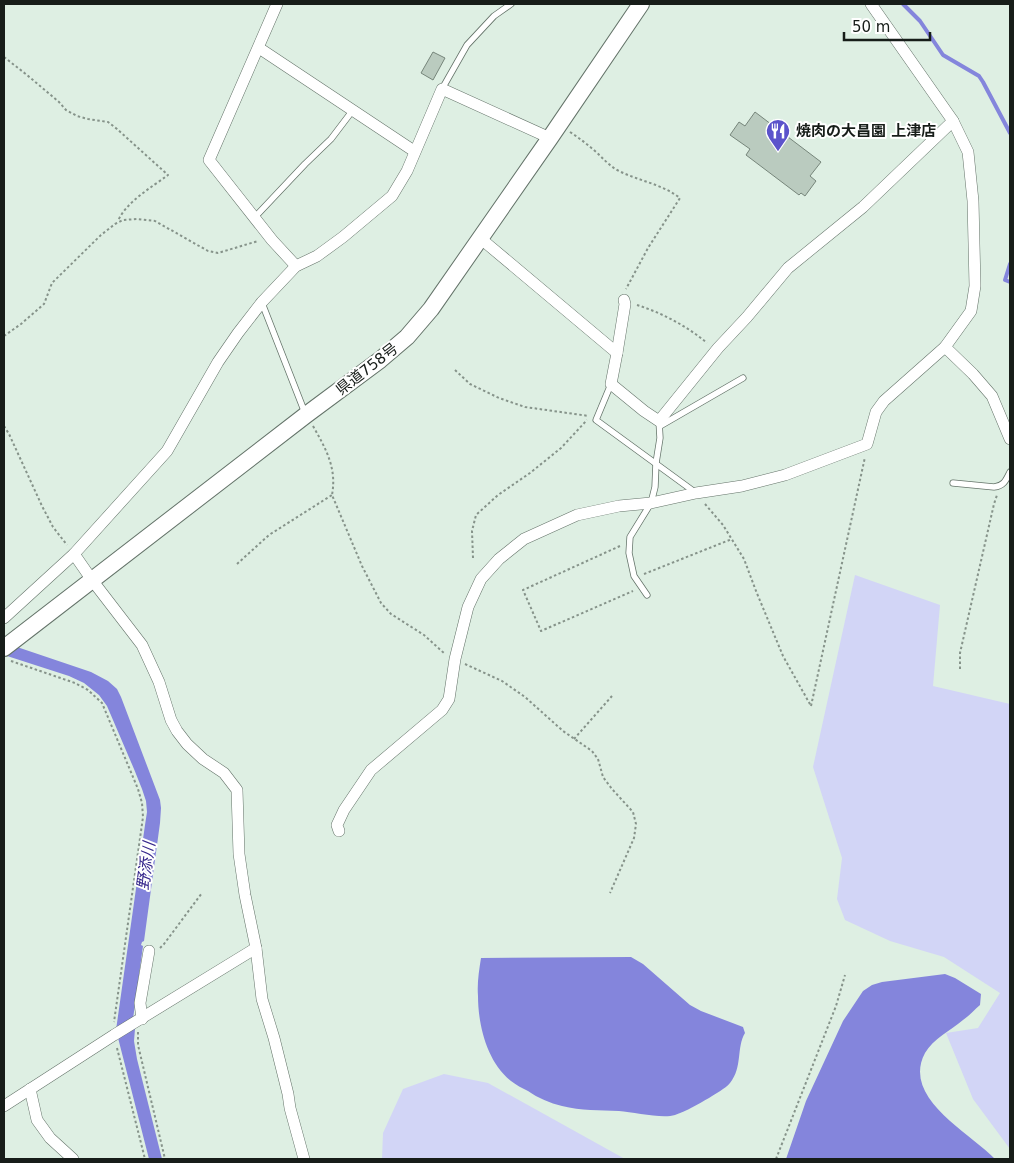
<svg xmlns="http://www.w3.org/2000/svg" width="1014" height="1163" viewBox="0 0 1014 1163" font-family="'DejaVu Sans','Noto Sans JP',sans-serif">
<rect width="100%" height="100%" fill="#deefe3"/>
<g fill="#d2d5f6">
<polygon points="855,575 940,605 933,686 1010,704 1010,1149 973,1099 946,1033 978,1028 1000,993 944,957 890,941 845,920 837,899 842,858 813,767"/>
<polygon points="444,1074 488,1083 625,1159 382,1159 383,1133 403,1089"/>
</g>
<g fill="#8485dc">
<polygon points="4,640 20,648 91,672 108,681 117,689 121,697 160,800 161,808 160,823 144,941 142,942 141,945 143,946 133,1019 135,1029 134,1041 137,1059 162,1159 149,1159 116,1030 145,825 147,812 146,801 142,789 134,769 107,706 99,695 84,683 69,676 4,655"/>
<path d="M631 957 643 964 690 1005 701 1011 743 1027 745 1033C736 1048 743 1067 730 1083 725 1089 716 1093 709 1098 698 1104 687 1111 675 1115 662 1119 634 1112 619 1111 600 1110 581 1111 562 1106 550 1103 538 1098 528 1091 522 1088 516 1085 511 1081 487 1062 478 1025 478 996 477 983 479 971 481 958Z"/>
<path d="M945 974 955 978 981 994 980 1005C974 1010 969 1016 963 1020 951 1030 933 1039 925 1053 901 1098 970 1133 995 1159H786L806 1101 843 1021 863 991 872 985 882 982Z"/>
</g>
<g fill="none" stroke-linecap="round" stroke-linejoin="round">
<g stroke="#8485dc" stroke-width="4">
<polyline points="903,4 920,21 943,55 979,76 983,82 1010,133"/>
<polyline points="1010,264 1005,280 1010,282"/>
</g>
</g>
<g fill="#bacbbf" stroke="#76857a">
<polygon points="433,52 445,58 433,80 421,73"/>
<polygon points="755,112 821,162 810,176 816,181 805,196 801,193 799,195 746,155 750,149 730,135 739,122 745,126"/>
</g>
<g fill="none" stroke-linecap="round" stroke-linejoin="round">
<g stroke="#647369" stroke-width="7">
<g id="service">
<polyline points="442,89 467,45 494,16 511,4"/>
<polyline points="254,218 305,164 331,139 353,110"/>
<polyline points="262,303 305,413"/>
<polyline points="611,384 596,420 696,493"/>
<polyline points="660,426 743,378"/>
<path d="M953 483 994 487C1004 486 1006 480 1010 472"/>
<polyline points="647,595 634,576 629,553 630,537 651,503 655,487 656,463 660,438 659,421"/>
</g>
</g>
<g stroke="#647369" stroke-width="12">
<g id="minor">
<polyline points="277,4 209,160 272,240 296,266"/>
<polyline points="259,48 414,151"/>
<polyline points="480,238 617,353 611,384 644,411 659,421 718,348 747,317 788,268 863,207 953,121"/>
<polyline points="945,347 973,374 992,396 1010,439"/>
<polyline points="617,353 625,304 624,300"/>
<polyline points="74,554 92,580 142,645 159,682 171,720 177,731 187,744 203,759 224,773 237,790 239,854 245,895 256,948 262,999 274,1038 288,1094 290,1108 304,1159"/>
<polyline points="4,618 74,554 167,451 218,362 238,333 262,302 296,266 317,256 343,237 392,196 407,171 442,89 550,138"/>
<polyline points="339,831 337,825 344,810 371,770 442,710 449,699 455,659 468,607 481,579 499,559 524,539 577,515 619,506 651,503 696,493 742,486 785,475 867,444 876,412 884,401 945,347 971,311 975,286 973,201 968,152 953,121 871,4"/>
<polyline points="142,1019 140,1003 149,951"/>
<polyline points="30,1089 37,1120 50,1138 73,1159"/>
<polyline points="4,1106 114,1035 256,948"/>
</g>
</g>
<g stroke="#647369" stroke-width="18">
<polyline id="secondary" points="4,648 306,415 380,360 407,337 431,309 550,138 641,4"/>
</g>
<g stroke="#86938a" stroke-width="2" stroke-dasharray="2.5 2.5" stroke-linecap="butt">
<path d="M4 57 27 75 59 102 66 110 77 116 88 119 108 122 117 129 168 175C152 187 126 202 118 221"/>
<path d="M570 132C579 138 587 144 595 151 603 158 609 166 619 171 639 181 662 184 680 198L648 248 626 289"/>
<path d="M637 305C662 313 687 326 707 343"/>
<polyline points="4,336 21,324 44,304 52,283 101,235 115,224 123,220 137,219 155,221 208,251 218,253 258,241"/>
<polyline points="455,370 470,384 499,398 525,407 589,416"/>
<polyline points="4,426 9,434 42,506 53,527 67,545"/>
<path d="M313 426C326 449 337 468 332 495L362 566 381 603 391 614 424 635 445 654"/>
<polyline points="705,504 723,525 744,559 756,591 783,656 811,706"/>
<polyline points="620,546 523,590 541,631 633,591"/>
<polyline points="473,558 472,531 476,515 498,495 530,473 561,448 587,420"/>
<polyline points="237,564 269,535 332,495"/>
<polyline points="644,574 732,539"/>
<polyline points="11,661 75,683 88,690 102,703 138,789 142,803 143,817 114,1022"/>
<polyline points="465,664 502,681 525,697 563,731 592,751 598,759 603,777 612,789 633,812 636,824 634,838 610,893"/>
<polyline points="960,669 960,653 994,504 997,495"/>
<polyline points="811,706 865,457"/>
<polyline points="574,739 612,696"/>
<polyline points="160,948 164,944 202,893"/>
<polyline points="138,1032 138,1045 165,1159"/>
<polyline points="117,1048 145,1159"/>
<polyline points="776,1159 836,1006 845,975"/>
</g>
<use href="#service" stroke="#fff" stroke-width="5.5"/>
<use href="#minor" stroke="#fff" stroke-width="11"/>
<use href="#secondary" stroke="#fff" stroke-width="16"/>
</g>
<defs>
<g id="restaurant-pin" transform="scale(1.25)"><path d="M0 17L-7.5 6A9.5 9.5 0 1 1 7.5 6Z" fill="#5c53cb" stroke="#fff"/><path d="M-5-6h1v4h1v-4h1v4h1v-4h1v5L-1.5 .5V6h-2V.5L-5-1ZM5-6V6H3V1.5H1.5Q1.5-4 5-6Z" fill="#fff"/></g>
</defs>
<g fill-rule="evenodd">
<use href="#restaurant-pin" x="778" y="131"/>
</g>
<g text-anchor="middle" dominant-baseline="central" stroke-width="4" stroke-linejoin="round" paint-order="stroke">
<g font-size="15" font-weight="bold" fill="#171d19" stroke="#fff" text-anchor="start">
<text x="796" y="131">焼肉の大昌園 上津店</text>
</g>
<g font-size="15" fill="#171d19" stroke="#fff">
<text transform="translate(367 369) rotate(-38)">県道758号</text>
</g>
<g font-size="16" font-style="italic" fill="#36278c" stroke="#fff">
<text transform="translate(146 866) rotate(-82)">野添川</text>
</g>
</g>
<rect width="1014" height="1163" fill="none" stroke="#171d19" stroke-width="10"/>
<path d="M844 32v8h86v-8" fill="none" stroke="#171d19" stroke-width="2.5"/>
<text x="852" y="32" font-size="15" fill="#171d19" stroke="#ffffff" stroke-width="4" paint-order="stroke">50 m</text>
</svg>
